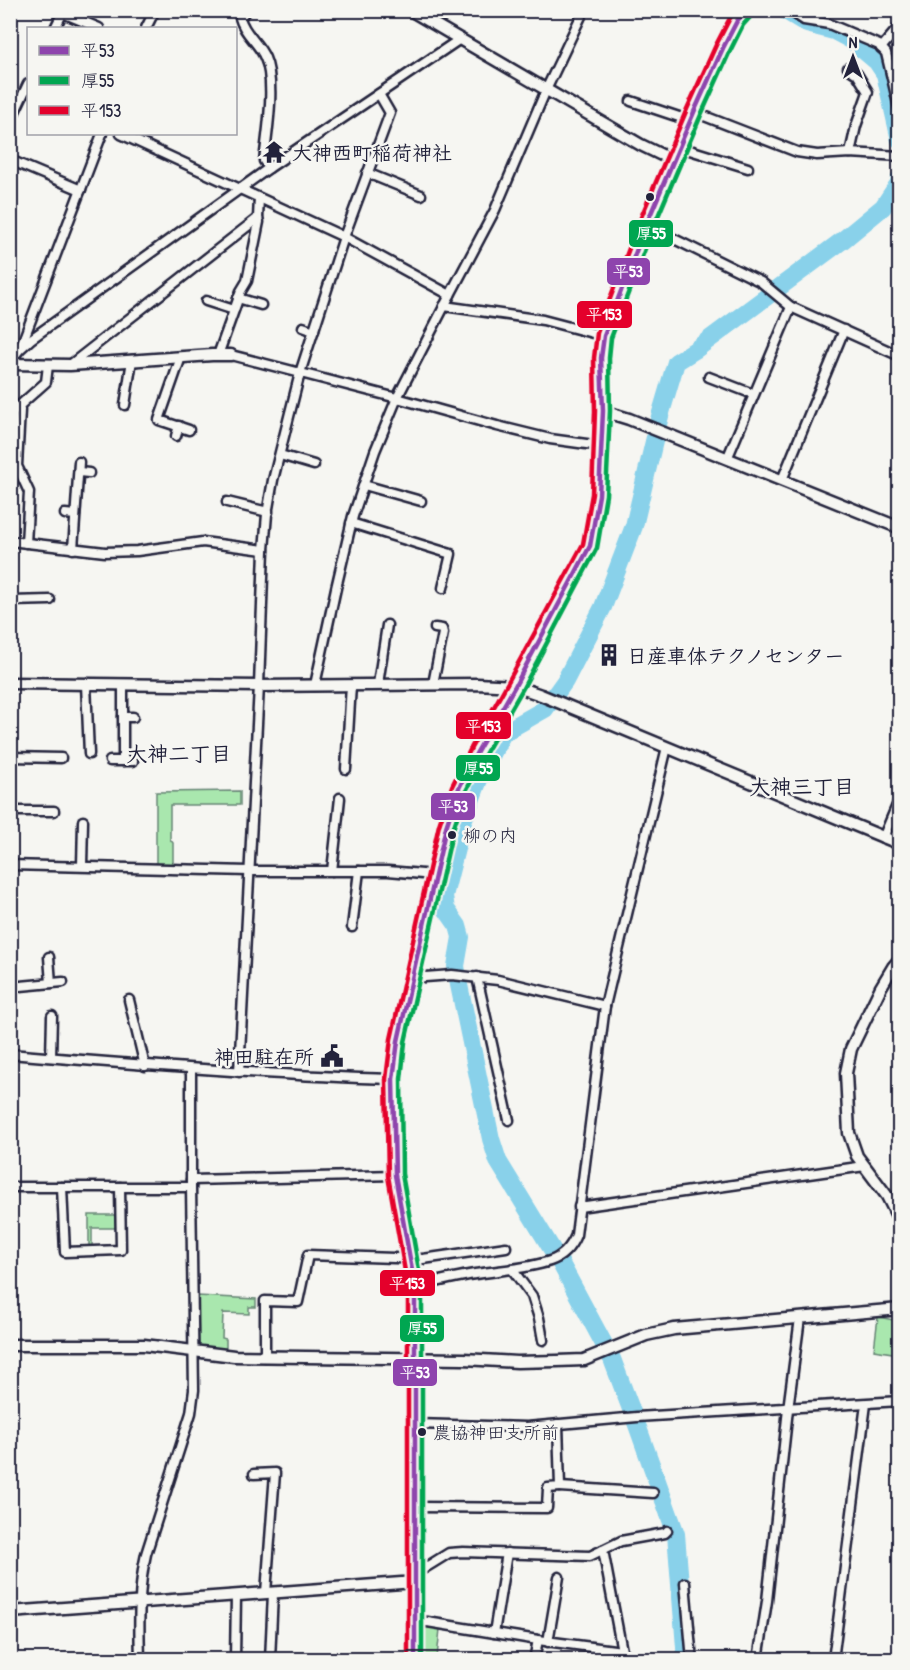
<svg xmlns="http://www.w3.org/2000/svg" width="910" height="1670" viewBox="0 0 910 1670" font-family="'Patrick Hand','Klee One',sans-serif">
<rect width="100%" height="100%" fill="#f6f6f2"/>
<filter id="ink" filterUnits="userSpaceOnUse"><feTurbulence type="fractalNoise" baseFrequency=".0167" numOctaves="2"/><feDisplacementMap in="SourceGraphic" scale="12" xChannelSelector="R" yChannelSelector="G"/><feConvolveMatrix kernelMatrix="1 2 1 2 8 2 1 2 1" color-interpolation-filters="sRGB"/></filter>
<g filter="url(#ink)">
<g fill="#a9e7ae" stroke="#668474" stroke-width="1.5">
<polygon points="240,791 240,805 170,805 170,839 173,843 173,864 156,864 156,792"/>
<polygon points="89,1215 119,1215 119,1228 92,1228 92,1248 89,1248"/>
<polygon points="197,1296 256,1299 256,1307 249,1307 249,1314 223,1313 222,1338 226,1339 226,1350 202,1349 198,1345 195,1320"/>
<polygon points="878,1317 899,1321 899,1354 874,1350"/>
<polygon points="420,1625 440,1629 437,1657 420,1655"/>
</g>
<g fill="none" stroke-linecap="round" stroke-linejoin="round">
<g stroke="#89d1ea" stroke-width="18">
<polyline points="784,10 807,24 834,31 851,40 877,62 885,74 900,140"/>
<polyline points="686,1660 676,1534 637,1425 612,1359 561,1264 498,1161 491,1139 459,985 456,966 461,937 458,926 446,909 444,896 463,821 480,777 503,733 545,709 565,681 603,607 634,526 660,416 676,362 695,350 843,240 883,207 899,183 900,178"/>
</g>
<g stroke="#22223b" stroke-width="13">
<g id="minor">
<path d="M246 10 240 18C244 34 259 43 265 58 276 82 267 134 264 161L269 168"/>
<polyline points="789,10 804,20 829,24 879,45 886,53 900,112"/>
<polyline points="63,13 99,28"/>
<polyline points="55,28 64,10"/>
<polyline points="146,28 155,10"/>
<polyline points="881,48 900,26"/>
<polyline points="848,68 857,74 868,92 856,126 850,153"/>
<polyline points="631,101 691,121"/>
<polyline points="694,112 797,152 817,155 850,153 900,156"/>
<polyline points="10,122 28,84"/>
<polyline points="121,134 344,237 450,295"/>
<polyline points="680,147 748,168"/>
<polyline points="10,160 81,190"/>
<polyline points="367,173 421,195"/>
<polyline points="646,225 761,282 791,307 900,356"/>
<polyline points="238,298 261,305"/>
<polyline points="206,301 234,310"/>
<polyline points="444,306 543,320 604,336"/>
<polyline points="303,327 314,331"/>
<polyline points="21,346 102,134"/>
<polyline points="218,355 241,291 247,281 259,222 258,218 259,198"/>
<polyline points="231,355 397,398 497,426 550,439 601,446"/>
<polyline points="181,357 159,420 189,430"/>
<polyline points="10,361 20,349 31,339 269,168 460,39"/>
<polyline points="70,365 258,218"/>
<polyline points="709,377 753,394"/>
<polyline points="125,405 132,360"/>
<polyline points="19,407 20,410 17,466 29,492 26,543"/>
<polyline points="10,414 46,382 48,365"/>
<polyline points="176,436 179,426"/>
<polyline points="280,455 314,465"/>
<polyline points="727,459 791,307"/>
<polyline points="79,472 89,473"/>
<polyline points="782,480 844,330"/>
<polyline points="364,485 421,501"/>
<polyline points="227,502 268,512"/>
<polyline points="65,514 75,515"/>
<polyline points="351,523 451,554 443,588"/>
<polyline points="10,541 105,552 137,551 203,542 264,550"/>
<polyline points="73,549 79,462"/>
<polyline points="10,601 50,600"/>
<polyline points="86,684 89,754"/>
<polyline points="123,684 123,761"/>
<polyline points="378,684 387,625"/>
<polyline points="433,684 443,633 442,629 435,628"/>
<polyline points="315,685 336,588 353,516 375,451 397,398 450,295 495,210 546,90 584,10"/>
<polyline points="123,717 133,717"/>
<polyline points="10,757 61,758"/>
<polyline points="110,761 133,761"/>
<polyline points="346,769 351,685"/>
<polyline points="10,811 54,811"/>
<polyline points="883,838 900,798"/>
<polyline points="10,865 249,871 388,871 434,875"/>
<polyline points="82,866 83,821"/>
<polyline points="332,871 340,798"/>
<polyline points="352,927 359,871"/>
<polyline points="49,957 51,983"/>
<polyline points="477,977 509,1120"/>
<polyline points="412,978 452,975 498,980 605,1006"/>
<polyline points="10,987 63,982"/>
<polyline points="129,1000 145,1066"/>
<path d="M10 1054C138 1065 265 1075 393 1079"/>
<polyline points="51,1057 52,1016"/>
<polyline points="239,1072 259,686 264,550 267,514 273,480 300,373 344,237 390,113 379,94"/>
<polyline points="191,1180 395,1175"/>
<polyline points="10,1187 191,1187"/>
<polyline points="62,1187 65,1252 121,1250 120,1187"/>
<polyline points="579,1207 865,1166"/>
<polyline points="512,1269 532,1296 539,1318 543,1340"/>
<path d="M415 1287C435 1282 455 1277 475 1274 500 1270 526 1269 550 1261 562 1257 571 1247 576 1235L605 1006 667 747"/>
<polyline points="265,1356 265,1301 298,1302 308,1255 423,1259 506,1247"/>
<polyline points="415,1424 527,1427 637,1417 900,1401"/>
<polyline points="254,1474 275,1473 266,1593"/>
<polyline points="560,1487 653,1493"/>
<polyline points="416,1507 547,1508 548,1488 560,1487 558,1424"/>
<polyline points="603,1550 622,1651 626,1660"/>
<polyline points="415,1574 449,1553 463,1552 590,1556 621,1541 665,1533 667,1531"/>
<polyline points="685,1583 692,1660"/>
<polyline points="415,1620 538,1640 622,1651"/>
<polyline points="494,1633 507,1553"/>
<polyline points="548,1642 559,1577"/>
<path d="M140 1660C139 1624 138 1589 146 1554L191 1413 194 1390 191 1187V1069"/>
<polyline points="235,1660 236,1596"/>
<polyline points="270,1660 273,1593"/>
<polyline points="534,1660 538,1640"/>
<polyline points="758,1660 767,1601 788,1409 800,1318"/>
<polyline points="833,1660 866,1404"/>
</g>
</g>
<g stroke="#22223b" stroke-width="15">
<g id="tertiary">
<polyline points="410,10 641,145 674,161"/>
<polyline points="10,364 70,365 212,355 231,355"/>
<polyline points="603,411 629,419 900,528"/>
<polyline points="10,683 259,686 477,684 515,686 541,695 900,844"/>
<polyline points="900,959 893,967 881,987 851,1049 846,1073 849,1133 857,1156 887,1196 900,1222"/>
<polyline points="10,1345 144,1345 234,1356 464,1359 517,1362 557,1361 584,1360 646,1335 674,1329 900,1309"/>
<polyline points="10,1612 415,1582"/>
<polyline points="415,1660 415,1287 395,1175 393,1079 398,1041 446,827 459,788 477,752 515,686 590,546 599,495 603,411 601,358 604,336 646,225 694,112 723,48 737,21 746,10"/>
</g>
</g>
<use href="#minor" stroke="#f6f6f2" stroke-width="8"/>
<use href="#tertiary" stroke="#f6f6f2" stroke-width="10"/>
<g stroke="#f6f6f2" stroke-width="9">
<polyline id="bus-1" points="415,1660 415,1287 395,1175 393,1079 398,1041 446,827 459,788 477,752 515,686 590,546 599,495 603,411 601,358 604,336 646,225 694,112 723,48 737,21 746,10"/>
</g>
<g stroke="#f6f6f2" stroke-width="9">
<polyline id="bus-2" points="422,1660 422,1287 402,1174 401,1079 405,1042 453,829 466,791 484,756 522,690 597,548 606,495 610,411 609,358 611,338 653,228 701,115 730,51 743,25 752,15"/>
</g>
<g stroke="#f6f6f2" stroke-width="9">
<polyline id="bus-3" points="408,1660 408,1288 388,1176 386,1079 391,1039 439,825 452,786 471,748 508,682 583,544 592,494 595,411 594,358 597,333 639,222 687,109 716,45 730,18 736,10"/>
</g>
<use href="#bus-1" stroke="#8e44ad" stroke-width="4.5"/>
<use href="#bus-2" stroke="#00a651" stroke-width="4.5"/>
<use href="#bus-3" stroke="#e4002b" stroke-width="4.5"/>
</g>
</g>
<defs>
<g id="temple-bare" transform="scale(1.8)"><path d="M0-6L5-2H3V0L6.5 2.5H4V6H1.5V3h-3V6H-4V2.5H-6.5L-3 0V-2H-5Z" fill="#22223b" stroke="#f6f6f2" stroke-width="2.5" paint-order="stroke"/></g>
<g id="building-bare" transform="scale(1.8)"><path d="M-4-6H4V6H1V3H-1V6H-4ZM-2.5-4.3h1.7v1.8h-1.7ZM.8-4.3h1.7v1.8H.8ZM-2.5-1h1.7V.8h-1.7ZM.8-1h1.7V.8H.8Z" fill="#22223b" stroke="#f6f6f2" stroke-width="2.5" paint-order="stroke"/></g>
<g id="civic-bare" transform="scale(1.8)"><path d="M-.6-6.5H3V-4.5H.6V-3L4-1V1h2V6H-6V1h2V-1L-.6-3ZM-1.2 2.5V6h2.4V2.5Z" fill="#22223b" stroke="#f6f6f2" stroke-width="2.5" paint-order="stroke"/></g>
</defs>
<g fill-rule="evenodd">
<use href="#temple-bare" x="274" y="152"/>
<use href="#building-bare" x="609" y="655"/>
<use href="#civic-bare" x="332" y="1056"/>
</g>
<g fill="#22223b" stroke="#f6f6f2" stroke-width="2">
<circle cx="650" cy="197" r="5"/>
<circle cx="452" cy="835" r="5"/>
<circle cx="422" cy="1432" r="5"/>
</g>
<g text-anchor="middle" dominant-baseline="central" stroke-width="5" stroke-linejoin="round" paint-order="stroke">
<g font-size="18" fill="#22223b" stroke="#f6f6f2" text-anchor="start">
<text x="463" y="835">柳の内</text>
<text x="433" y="1432">農協神田支所前</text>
</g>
<g font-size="20" font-weight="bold" fill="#22223b" stroke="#f6f6f2" text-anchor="start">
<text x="292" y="152">大神西町稲荷神社</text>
<text x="627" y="655">日産車体テクノセンター</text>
<text x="314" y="1056" text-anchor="end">神田駐在所</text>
</g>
<g font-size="21" font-weight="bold" fill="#22223b" stroke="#f6f6f2">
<text x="179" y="753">大神二丁目</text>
<text x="802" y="786">大神三丁目</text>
</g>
</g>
<g stroke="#f6f6f2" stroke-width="2">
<rect x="628" y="219" width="46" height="29" rx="6" fill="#00a651"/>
<rect x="606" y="257" width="45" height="29" rx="6" fill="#8e44ad"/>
<rect x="576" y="300" width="57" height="29" rx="6" fill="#e4002b"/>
<rect x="455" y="711" width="57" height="29" rx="6" fill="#e4002b"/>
<rect x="455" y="754" width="46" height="28" rx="6" fill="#00a651"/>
<rect x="430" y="792" width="46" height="29" rx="6" fill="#8e44ad"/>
<rect x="379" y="1269" width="57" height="28" rx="6" fill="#e4002b"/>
<rect x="399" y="1314" width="46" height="29" rx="6" fill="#00a651"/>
<rect x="392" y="1358" width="46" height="29" rx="6" fill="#8e44ad"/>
</g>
<g font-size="16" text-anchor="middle" font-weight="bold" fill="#fff">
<text x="651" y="239">厚55</text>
<text x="628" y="277">平53</text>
<text x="604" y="320">平153</text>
<text x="483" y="732">平153</text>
<text x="478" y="774">厚55</text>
<text x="453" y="812">平53</text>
<text x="407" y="1289">平153</text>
<text x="422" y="1334">厚55</text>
<text x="415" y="1378">平53</text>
</g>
<rect width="910" height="1670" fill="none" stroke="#f6f6f2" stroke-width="36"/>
<rect x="18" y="18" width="874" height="1634" fill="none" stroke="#22223b" stroke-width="2" filter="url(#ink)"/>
<rect x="27" y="27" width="210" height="108" fill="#f6f6f2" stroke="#a1a1a9" stroke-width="1.5"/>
<rect x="39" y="46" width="30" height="9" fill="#8e44ad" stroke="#a1a1a9" stroke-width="1.5"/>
<text x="81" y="57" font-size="18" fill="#22223b">平53</text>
<rect x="39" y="76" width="30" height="9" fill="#00a651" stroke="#a1a1a9" stroke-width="1.5"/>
<text x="81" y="87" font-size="18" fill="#22223b">厚55</text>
<rect x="39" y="106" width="30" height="9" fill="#e4002b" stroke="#a1a1a9" stroke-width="1.5"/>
<text x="81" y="117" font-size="18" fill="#22223b">平153</text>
<g transform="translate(853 57)" stroke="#f6f6f2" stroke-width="4.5" paint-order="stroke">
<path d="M0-4.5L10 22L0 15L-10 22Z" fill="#22223b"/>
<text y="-9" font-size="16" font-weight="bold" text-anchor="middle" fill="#22223b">N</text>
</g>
</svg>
